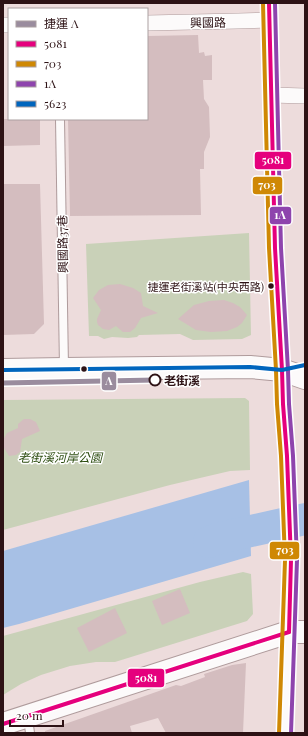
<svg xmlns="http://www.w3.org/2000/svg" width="308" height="736" viewBox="0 0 308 736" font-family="'Playfair Display','Noto Sans TC',serif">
<rect width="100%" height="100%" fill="#eddcdc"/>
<g fill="#c9d1b8">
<polygon points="249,233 251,335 242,339 193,340 180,334 139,335 137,337 128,338 112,337 104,339 98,336 89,336 86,244"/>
<polygon points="245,398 249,401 250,470 230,471 170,485 3,530 3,400"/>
<polygon points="243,572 251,574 253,614 247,621 115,662 96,662 70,666 41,675 21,684 3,695 3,636 200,582"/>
</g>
<polygon fill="#a7c0e5" points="249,480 251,556 19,624 3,628 3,551"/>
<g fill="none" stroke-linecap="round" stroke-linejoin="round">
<polyline stroke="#a7c0e5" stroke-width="32" points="209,542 219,538 305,519"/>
</g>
<g fill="#d4bdbf">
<polygon points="198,35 199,53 204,52 205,56 212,55 212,80 203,80 204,99 209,107 210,137 204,152 204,169 200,169 201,215 70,216 68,119 147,119 147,36"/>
<polygon points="3,119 40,119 40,145 3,146"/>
<polygon points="3,184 40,184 44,324 34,334 3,335"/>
<polygon points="120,284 133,288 141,293 143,306 158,313 141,318 135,328 130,332 123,332 116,326 109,330 103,329 98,325 97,322 97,319 101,310 93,298 99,290 108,285"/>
<polygon points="224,300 233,303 240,307 247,315 242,323 237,327 227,331 211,332 196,330 178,319 194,305 209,301"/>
<polygon points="24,419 30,419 36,422 40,431 22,439 20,452 16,455 9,456 4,448 3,440 7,433 18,428 18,424"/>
<polygon points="180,589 190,613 162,625 152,601"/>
<polygon points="115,608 127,633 89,652 77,628"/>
<polygon points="246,663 243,733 166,733 158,718 130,726 132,733 45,733 45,731 176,685 181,686 205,677 204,674 232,665"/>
</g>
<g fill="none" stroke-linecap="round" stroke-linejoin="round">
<g stroke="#af9b9c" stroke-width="10">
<g id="lane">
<polyline points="60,119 64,368"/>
<polyline points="28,718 30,733"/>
</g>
</g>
<g stroke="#af9b9c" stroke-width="16">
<g id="street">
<polyline points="269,3 275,248 282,370 283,404 287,456 291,560 285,733"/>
<polyline points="147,23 238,21 269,20"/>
<polyline points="3,25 9,25"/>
<polyline points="271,95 305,96"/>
</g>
</g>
<g stroke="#af9b9c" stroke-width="24">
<g id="secondary">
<polyline points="3,370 64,369 250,367 282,370 305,378"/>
<polyline points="3,724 289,632 305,632"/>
</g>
</g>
<use href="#lane" stroke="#fcfafa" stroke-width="8"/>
<use href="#street" stroke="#fcfafa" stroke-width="15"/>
<use href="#secondary" stroke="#fcfafa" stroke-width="22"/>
<g stroke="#fff" stroke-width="7">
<g id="bus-1">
<polyline points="269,3 275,248 282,370 283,404 287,456 291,560 289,632"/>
<polyline points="3,724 289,632"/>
</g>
</g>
<g stroke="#fff" stroke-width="7">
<polyline id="bus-2" points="263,3 269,248 276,370 277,404 281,456 285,560 279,733"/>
</g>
<g stroke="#fff" stroke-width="7">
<polyline id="bus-3" points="275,3 281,248 288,370 289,404 293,456 297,560 291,733"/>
</g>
<g stroke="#fff" stroke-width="7">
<polyline id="bus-4" points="3,370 250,367 282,370 305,365"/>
</g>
<use href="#bus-1" stroke="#e5007d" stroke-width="4"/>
<use href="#bus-2" stroke="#cf8804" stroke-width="4"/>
<use href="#bus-3" stroke="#8e44ad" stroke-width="4"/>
<use href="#bus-4" stroke="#0065bd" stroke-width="4"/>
<g stroke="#fff" stroke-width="8">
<polyline id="metro-1" points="3,383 155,380"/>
</g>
<use href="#metro-1" stroke="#9a8c9e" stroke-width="5"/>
</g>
<g fill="#2d1215" stroke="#fff" stroke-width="1.5">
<circle cx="271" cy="286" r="3.5"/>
<circle cx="84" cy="369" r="3.5"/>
</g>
<circle fill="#fff" stroke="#2d1215" stroke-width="2" cx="155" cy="380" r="5.5"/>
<g text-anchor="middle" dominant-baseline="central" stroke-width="3" stroke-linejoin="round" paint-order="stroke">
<g font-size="11" fill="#2d1215" stroke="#fff" text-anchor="end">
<text x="264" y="286">捷運老街溪站(中央西路)</text>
</g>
<g font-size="12" fill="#2d1215" stroke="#fff">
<text transform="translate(208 22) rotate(-1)">興國路</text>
<text transform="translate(62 244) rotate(-91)">興國路37巷</text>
</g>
<g font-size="12" font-weight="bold" fill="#2d1215" stroke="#fff" text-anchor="start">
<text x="164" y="380">老街溪</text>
</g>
<g font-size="12" font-style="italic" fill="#2b4c0f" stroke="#fff">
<text x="60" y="457">老街溪河岸公園</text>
</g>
</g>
<g stroke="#fff" stroke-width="1.5">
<rect x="254" y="151" width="38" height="19" rx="4" fill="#e5007d"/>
<rect x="252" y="176" width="31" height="19" rx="4" fill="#cf8804"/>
<rect x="269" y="206" width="23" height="19" rx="4" fill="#8e44ad"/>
<rect x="101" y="371" width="16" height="20" rx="4" fill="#9a8c9e"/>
<rect x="269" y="541" width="31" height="19" rx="4" fill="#cf8804"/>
<rect x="127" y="668" width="38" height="20" rx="4" fill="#e5007d"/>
</g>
<g font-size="11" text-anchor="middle" font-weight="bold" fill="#fff">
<text x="273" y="164">5081</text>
<text x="267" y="189">703</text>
<text x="280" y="219">1A</text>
<text x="109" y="385">A</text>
<text x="285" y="554">703</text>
<text x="146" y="682">5081</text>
</g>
<rect width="308" height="736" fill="none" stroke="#2d1215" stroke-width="8"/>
<rect x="8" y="8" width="140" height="112" fill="#ffffff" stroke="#aba0a1"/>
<rect x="16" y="21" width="20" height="6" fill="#9a8c9e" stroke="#aba0a1"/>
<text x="44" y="28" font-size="12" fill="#2d1215">捷運 A</text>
<rect x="16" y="41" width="20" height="6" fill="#e5007d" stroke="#aba0a1"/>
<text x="44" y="48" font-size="12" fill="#2d1215">5081</text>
<rect x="16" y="61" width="20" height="6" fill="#cf8804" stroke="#aba0a1"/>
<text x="44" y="68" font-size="12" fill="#2d1215">703</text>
<rect x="16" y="81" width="20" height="6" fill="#8e44ad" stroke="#aba0a1"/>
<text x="44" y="88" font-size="12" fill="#2d1215">1A</text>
<rect x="16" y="101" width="20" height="6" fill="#0065bd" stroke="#aba0a1"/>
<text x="44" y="108" font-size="12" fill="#2d1215">5623</text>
<path d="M10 720v6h53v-6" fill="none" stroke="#2d1215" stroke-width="2"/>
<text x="16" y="720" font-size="12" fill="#2d1215" stroke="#ffffff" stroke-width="3" paint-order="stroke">20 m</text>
</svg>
